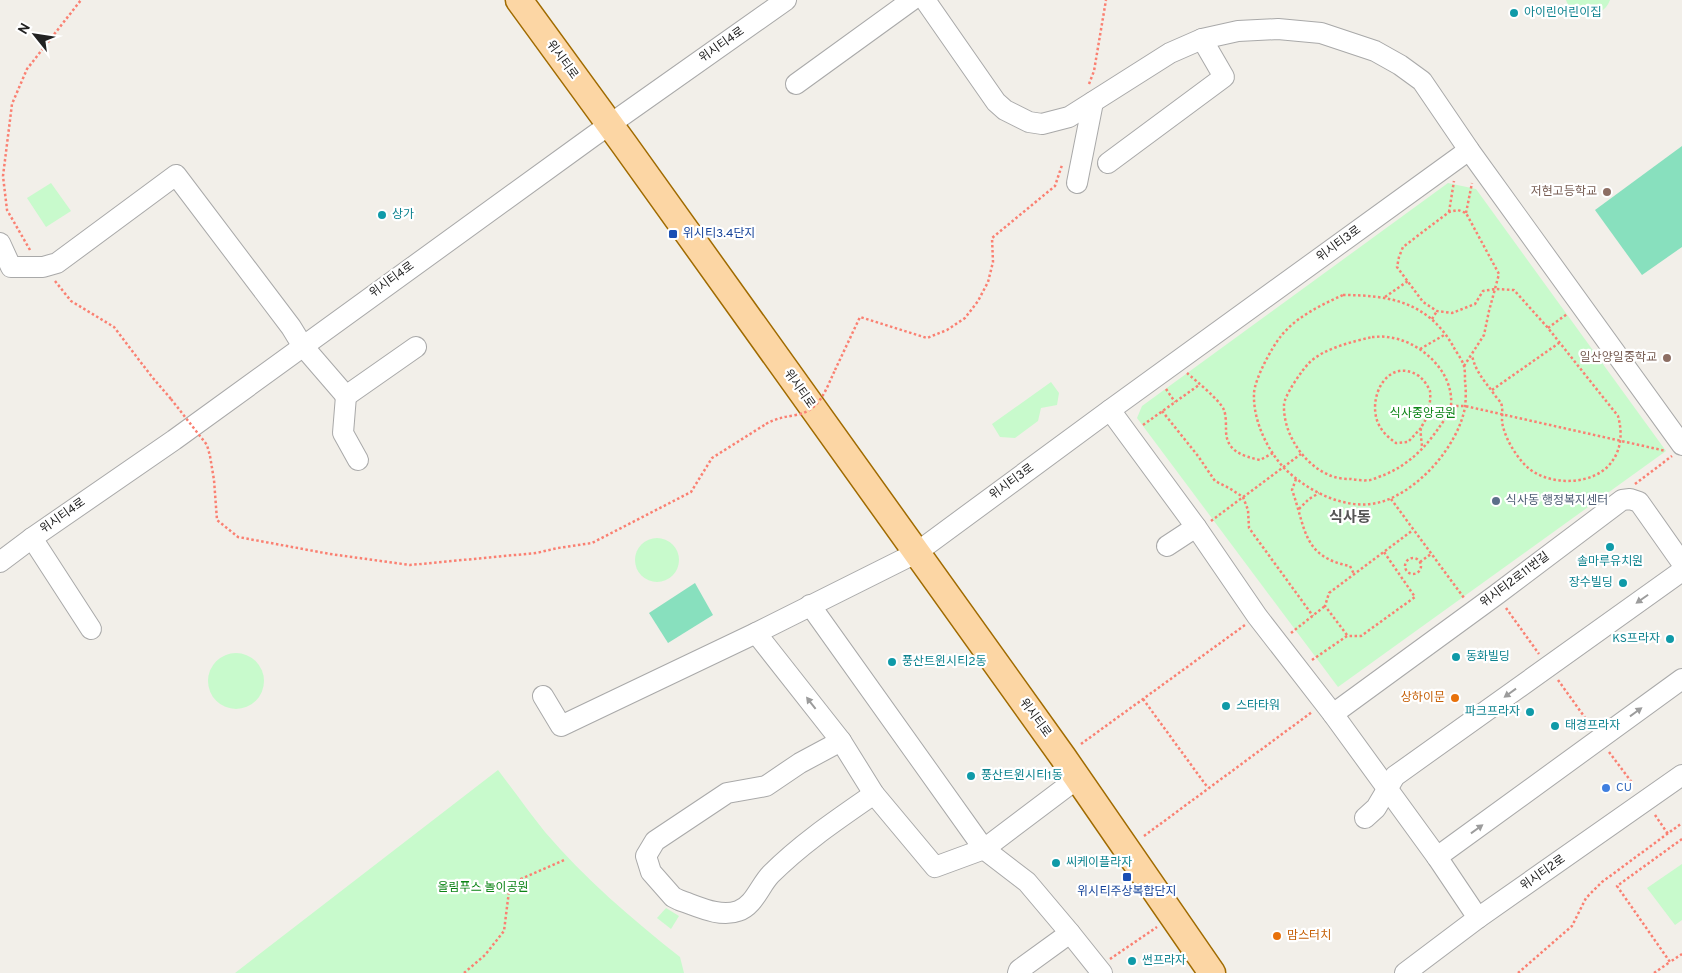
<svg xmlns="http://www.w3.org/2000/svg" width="1682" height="973" viewBox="0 0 1682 973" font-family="Overpass,'Noto Sans KR',sans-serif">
<rect width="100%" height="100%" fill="#f2efe9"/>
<g fill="#c8facc">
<path d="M1566 0H1610C1602 21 1573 21 1566 0Z"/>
<polygon points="51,183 71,211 46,227 27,198"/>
<polygon points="1448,183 1476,189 1666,451 1338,687 1137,418 1142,406"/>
<polygon points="1051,382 1059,393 1057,405 1041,408 1038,421 1015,438 1000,437 992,424"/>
<circle cx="657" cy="560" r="22"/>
<circle cx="236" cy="681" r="28"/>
<path d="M498 770C514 791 529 812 545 832 584 878 633 920 680 957L684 973H235Z"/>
<polygon points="1682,864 1682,920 1675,925 1647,888"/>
<polygon points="666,908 679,916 671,929 657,918"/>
</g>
<g fill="#88e0be">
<polygon points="1682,146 1682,247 1642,275 1595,210"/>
<polygon points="695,583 713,615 668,643 649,613"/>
</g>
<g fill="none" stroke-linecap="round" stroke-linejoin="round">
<g stroke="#a9a9a9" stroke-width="22">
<g id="minor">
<polyline points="925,0 996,102 1005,110 1029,122 1042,124 1069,117 1170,53 1202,39 1238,31 1278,29 1321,33 1375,51 1400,65 1422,81 1469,150 1682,445"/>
<polyline points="796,84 912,0"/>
<polyline points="1108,163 1224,77 1202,39"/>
<polyline points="1077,183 1093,102"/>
<polyline points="0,243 11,267 43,267 57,263 176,175 291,327 302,345 346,396 416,347"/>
<polyline points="346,396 343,433 358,460"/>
<polyline points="1110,410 1196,527 1257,616 1333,714 1437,857 1478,918"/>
<polyline points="32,538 91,629"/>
<polyline points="1167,546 1196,527"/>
<polyline points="0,562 32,538 174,440 592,137 786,0"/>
<polyline points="810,605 984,849 1027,882 1070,933 1102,973"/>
<polyline points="756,633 841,741 874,794 935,867 984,849 1078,778"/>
<polyline points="543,696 561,726 756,633 916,553 1110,410 1469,150"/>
<polyline points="1333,714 1496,595 1622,500 1630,499 1639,502 1682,563"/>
<path d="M841 741 800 763 766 786 727 793 655 841 646 856 651 872 673 897 679 900C697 906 720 918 738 911 754 906 760 885 771 874 802 843 838 819 874 794"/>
<polyline points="1365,818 1376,808 1395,776 1682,571"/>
<polyline points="1437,857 1682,679"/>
<polyline points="1018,973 1019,970 1070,933"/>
<polyline points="1405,973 1478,918 1682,775"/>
</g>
</g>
<g stroke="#a06b00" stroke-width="29">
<polyline id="major" points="519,0 624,144 1063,757 1212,973"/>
</g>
<g stroke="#fa8072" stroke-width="2.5" stroke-dasharray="2.5 2.5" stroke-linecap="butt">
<polyline points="1089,84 1094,71 1106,0"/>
<polyline points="1449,212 1454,181"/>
<polyline points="1466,213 1472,183"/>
<polyline points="30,250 7,210 3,176 12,104 27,69 81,0"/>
<polyline points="55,281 71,301 114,327 152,377 171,399"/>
<path d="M1343 295C1389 295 1428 302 1453 346 1456 352 1462 359 1464 366 1465 370 1465 376 1465 381 1466 389 1466 399 1465 407 1458 447 1416 494 1377 503 1344 510 1308 491 1285 469 1267 450 1253 420 1254 394 1254 380 1272 347 1281 336 1296 317 1321 305 1343 295Z"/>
<polyline points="1385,297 1408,281"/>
<polyline points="1432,319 1437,311"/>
<polyline points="1548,328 1567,314"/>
<path d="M1372 337C1377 337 1382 336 1387 337 1419 340 1454 371 1451 405 1450 413 1443 422 1438 429 1424 449 1408 465 1384 475 1380 476 1375 479 1370 480 1364 481 1357 480 1351 479 1344 479 1335 478 1329 475 1303 464 1283 433 1284 405 1284 396 1302 370 1309 363 1324 348 1352 342 1372 337Z"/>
<polyline points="1420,349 1446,334"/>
<path d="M1464 366 1484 335 1489 311 1499 274 1466 213 1458 210 1449 212 1403 247 1399 257 1397 267 1423 302 1437 311 1452 313 1475 304 1483 291 1495 289 1514 290 1548 328 1618 416C1622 430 1622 447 1613 460 1596 487 1546 487 1525 465 1514 453 1505 438 1502 422 1502 416 1503 408 1501 403 1499 400 1496 397 1494 394 1484 380 1475 371 1472 355"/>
<polyline points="835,370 860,317 927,338 947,330 965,318 978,301 988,282 993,262 992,238 1055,186 1062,165"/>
<path d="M1187 373C1196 381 1220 400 1224 410 1226 415 1226 424 1226 430 1226 451 1242 456 1260 460L1273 453"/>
<polyline points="1166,389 1175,402"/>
<polyline points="1492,390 1559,343"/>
<polyline points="1451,406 1465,406 1666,451"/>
<polyline points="1162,411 1198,456 1215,481 1229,488 1243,497 1248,510 1249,528 1313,616"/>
<polyline points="1143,425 1199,385"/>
<path d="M1421 428 1408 442 1396 443C1389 438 1382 432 1378 423 1367 397 1388 356 1419 376 1423 379 1428 386 1430 391 1431 399 1429 411 1426 418 1425 422 1422 425 1421 428 1420 434 1422 442 1422 448"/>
<polyline points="210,456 214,480 217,520 238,537 330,554 410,565 536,553 558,548 592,543 691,492 712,458 766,424"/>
<path d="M1296 479 1292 490C1306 528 1302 557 1350 566L1354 574"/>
<polyline points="1635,484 1672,456"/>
<polyline points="1391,499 1464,598"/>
<polyline points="1299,509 1309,499 1319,493"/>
<polyline points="1211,521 1301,454"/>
<circle cx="1413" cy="566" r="8"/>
<polyline points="1420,562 1431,554"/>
<polyline points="1506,608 1539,654"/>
<polyline points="1291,633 1325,606"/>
<polyline points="1347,635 1325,606 1329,593 1413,530"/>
<polyline points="1312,660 1347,636 1361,636 1415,597 1384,552"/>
<polyline points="1558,680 1591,726"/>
<polyline points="1143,699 1208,788"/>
<polyline points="1081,744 1245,625"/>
<polyline points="1609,752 1633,784"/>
<polyline points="1655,815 1668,834"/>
<polyline points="1144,836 1312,712"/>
<polyline points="1682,839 1617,886 1670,962 1682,954"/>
<polyline points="1110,959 1157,927"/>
<polyline points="464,973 485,955 504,931 509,891 521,879 564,860"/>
<polyline points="1518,973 1572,926 1586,898 1602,882 1682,823"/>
<polyline points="1654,973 1670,962"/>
</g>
<use href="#minor" stroke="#fff" stroke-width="20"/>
<use href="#major" stroke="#fcd6a4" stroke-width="26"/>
<g stroke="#fa8072" stroke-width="2.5" stroke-dasharray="2.5 2.5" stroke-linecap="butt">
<polyline points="171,399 207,445 210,456"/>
<path d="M766 424C776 418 785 417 796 415 820 411 826 389 835 370"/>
</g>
</g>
<defs><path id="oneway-solid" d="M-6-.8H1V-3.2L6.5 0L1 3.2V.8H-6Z" transform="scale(1.25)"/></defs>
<g fill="#9c9c9c">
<use href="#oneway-solid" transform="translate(1642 599) rotate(145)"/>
<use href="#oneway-solid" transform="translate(1510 693) rotate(144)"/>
<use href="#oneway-solid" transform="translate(811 703) rotate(-128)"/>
<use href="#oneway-solid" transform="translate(1636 712) rotate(-36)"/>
<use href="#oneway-solid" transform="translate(1477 829) rotate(-36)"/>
</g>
<g fill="#0f9aa8" stroke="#fff" stroke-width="2">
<circle cx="1514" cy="13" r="5"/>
<circle cx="382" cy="215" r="5"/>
<circle cx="1610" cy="547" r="5"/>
<circle cx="1623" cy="583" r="5"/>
<circle cx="1670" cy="639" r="5"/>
<circle cx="1456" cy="657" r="5"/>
<circle cx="892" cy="662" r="5"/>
<circle cx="1226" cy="706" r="5"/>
<circle cx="1530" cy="712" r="5"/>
<circle cx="1555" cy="726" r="5"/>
<circle cx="971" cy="776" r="5"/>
<circle cx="1056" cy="863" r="5"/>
<circle cx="1132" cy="961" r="5"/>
</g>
<g fill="#8d6e63" stroke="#fff" stroke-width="2">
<circle cx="1607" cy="192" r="5"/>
<circle cx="1667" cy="358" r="5"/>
</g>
<g fill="#1a4fb4" stroke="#fff" stroke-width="2">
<rect x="668" y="229" width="10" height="10" rx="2.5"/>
<rect x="1122" y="872" width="10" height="10" rx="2.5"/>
</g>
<circle fill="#5c6f8a" stroke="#fff" stroke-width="2" cx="1496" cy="501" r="5"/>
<g fill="#e8710a" stroke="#fff" stroke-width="2">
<circle cx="1455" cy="698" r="5"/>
<circle cx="1277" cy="936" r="5"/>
</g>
<circle fill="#3f7fe0" stroke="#fff" stroke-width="2" cx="1606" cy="788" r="5"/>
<g text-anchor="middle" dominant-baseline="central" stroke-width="4.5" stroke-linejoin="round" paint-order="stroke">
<g font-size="12" fill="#0d838f" stroke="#fff" text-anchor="start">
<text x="1524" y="13">아이린어린이집</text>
<text x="392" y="215">상가</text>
<text x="1610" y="562" text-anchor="middle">솔마루유치원</text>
<text x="1613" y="583" text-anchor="end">장수빌딩</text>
<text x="1660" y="639" text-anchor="end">KS프라자</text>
<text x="1466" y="657">동화빌딩</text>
<text x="902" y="662">풍산트윈시티2동</text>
<text x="1236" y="706">스타타워</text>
<text x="1520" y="712" text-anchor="end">파크프라자</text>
<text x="1565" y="726">태경프라자</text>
<text x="981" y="776">풍산트윈시티1동</text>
<text x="1066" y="863">씨케이플라자</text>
<text x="1142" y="961">썬프라자</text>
</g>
<g font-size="12" fill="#222" stroke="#fff">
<text transform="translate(722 45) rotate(-35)">위시티4로</text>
<text transform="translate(562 60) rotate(54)">위시티로</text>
<text transform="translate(1339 244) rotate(-36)">위시티3로</text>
<text transform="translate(392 280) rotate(-36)">위시티4로</text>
<text transform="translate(799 389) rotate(55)">위시티로</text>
<text transform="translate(1012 482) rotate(-36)">위시티3로</text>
<text transform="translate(63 516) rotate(-35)">위시티4로</text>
<text transform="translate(1515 580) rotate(-37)">위시티2로11번길</text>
<text transform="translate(1035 718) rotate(54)">위시티로</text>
<text transform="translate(1543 873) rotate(-35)">위시티2로</text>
</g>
<g font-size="12" fill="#785e54" stroke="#fff" text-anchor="end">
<text x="1597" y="192">저현고등학교</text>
<text x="1657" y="358">일산양일중학교</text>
</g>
<g font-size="12" fill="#164399" stroke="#fff" text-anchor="start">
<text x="683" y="234">위시티3.4단지</text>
<text x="1127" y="892" text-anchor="middle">위시티주상복합단지</text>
</g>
<g font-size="12" fill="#0c8416" stroke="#fff">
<text x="1423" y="414">식사중앙공원</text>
<text x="483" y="888">올림푸스 놀이공원</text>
</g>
<g font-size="12" fill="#4e5e75" stroke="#fff" text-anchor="start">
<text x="1506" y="501">식사동 행정복지센터</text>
</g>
<g font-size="12" fill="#c56008" stroke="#fff" text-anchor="end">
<text x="1445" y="698">상하이문</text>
<text x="1287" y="936" text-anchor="start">맘스터치</text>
</g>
<g font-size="12" fill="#366cbe" stroke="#fff" text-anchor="start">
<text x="1616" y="788">CU</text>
</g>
<g font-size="15" font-weight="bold" fill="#555" stroke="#fff">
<text x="1350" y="518">식사동</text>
</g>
</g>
<g transform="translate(35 35) rotate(300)" stroke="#ffffff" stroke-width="4" paint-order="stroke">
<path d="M0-4L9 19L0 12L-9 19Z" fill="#222222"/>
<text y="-8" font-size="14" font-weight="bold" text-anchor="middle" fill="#222222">N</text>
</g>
</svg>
